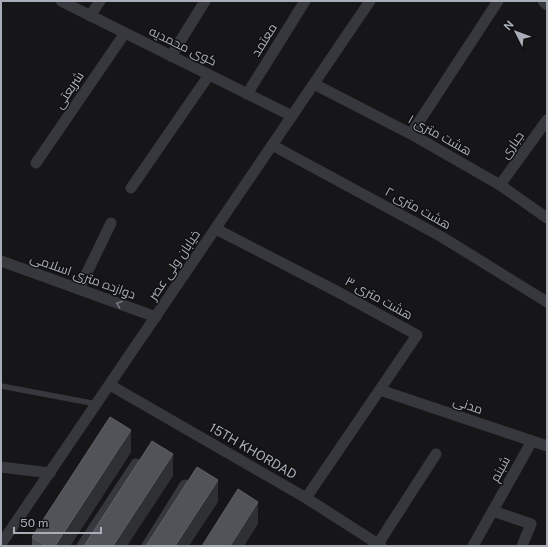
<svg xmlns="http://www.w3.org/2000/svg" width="548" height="547" viewBox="0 0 548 547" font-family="'Public Sans',Cairo,sans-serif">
<rect width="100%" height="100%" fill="#161618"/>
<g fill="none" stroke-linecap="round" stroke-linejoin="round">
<polyline stroke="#37383d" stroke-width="5.5" points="1,386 97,404"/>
<g stroke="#37383d" stroke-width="11">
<polyline points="61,1 292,116"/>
<polyline points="90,16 100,1"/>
<polyline points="171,56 205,1"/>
<polyline points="314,84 411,134 500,185 547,218"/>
<polyline points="247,94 305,1"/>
<polyline points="411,134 498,1"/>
<polyline points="272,145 442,237 547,302"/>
<polyline points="36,163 125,33"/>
<polyline points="500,185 547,120"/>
<polyline points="131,188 209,75"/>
<polyline points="216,229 338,292 417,335 306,498"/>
<polyline points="1,261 156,317"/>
<polyline points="79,289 111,223"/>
<polyline points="110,385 306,498 381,546"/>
<polyline points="380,390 547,446"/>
<polyline points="1,467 50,473"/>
<polyline points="493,511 531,524 522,546"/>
<polyline points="1,544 370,1"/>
<polyline points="378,544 436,454"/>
<polyline points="82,546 136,464"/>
<polyline points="147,546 185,485"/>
<polyline points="473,546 532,441"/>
</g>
<polyline stroke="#37383d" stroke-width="14" points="545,1 547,3"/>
</g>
<polygon fill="#47494d" points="131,452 70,546 32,546 32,537"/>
<g fill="#2f3033">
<polygon points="131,430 131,452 70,546 55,546"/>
<polygon points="173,454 173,476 127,546 113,546"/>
<polygon points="218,480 218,502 189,546 175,546"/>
<polygon points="258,502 258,524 244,546 230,546"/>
</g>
<g fill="#525359" stroke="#5f6168">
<polygon points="110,417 131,430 55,546 46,546 32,537"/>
<polygon points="152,441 173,454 113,546 84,546"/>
<polygon points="197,467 218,480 175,546 146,546"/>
<polygon points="238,489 258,502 230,546 202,546"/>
</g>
<defs><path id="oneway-chevron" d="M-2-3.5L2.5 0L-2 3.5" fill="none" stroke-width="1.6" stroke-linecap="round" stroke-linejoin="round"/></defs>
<use stroke="#757881" href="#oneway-chevron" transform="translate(119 304) rotate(-160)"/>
<g text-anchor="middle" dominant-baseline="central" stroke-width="3" stroke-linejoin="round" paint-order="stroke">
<g font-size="13" fill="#a8adb8" stroke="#111113">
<text transform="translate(264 40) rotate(-58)">معتمد</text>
<text transform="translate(183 46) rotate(26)">کوی محمدیه</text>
<text transform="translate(69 90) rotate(-56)">شریعتی</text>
<text transform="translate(440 135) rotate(29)">هشت متری ۱</text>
<text transform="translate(512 145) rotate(-54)">جباری</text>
<text transform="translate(418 208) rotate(29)">هشت متری ۲</text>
<text transform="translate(174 265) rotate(-56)">خیابان ولی عصر</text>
<text transform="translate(83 276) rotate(20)">دوازده متری اسلامی</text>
<text transform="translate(379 298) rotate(29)">هشت متری ۳</text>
<text transform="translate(468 405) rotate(19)">مدنی</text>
<text transform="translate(253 451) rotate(30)">15TH KHORDAD</text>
<text transform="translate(500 469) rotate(-61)">شبنم</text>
</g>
</g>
<rect width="548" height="547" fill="none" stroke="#a8adb8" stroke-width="4"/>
<g transform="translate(516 32) rotate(312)" stroke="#111113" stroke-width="3" paint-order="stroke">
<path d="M0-3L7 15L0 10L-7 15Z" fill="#a8adb8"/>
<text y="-6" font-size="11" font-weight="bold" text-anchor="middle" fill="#a8adb8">N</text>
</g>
<path d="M14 527v6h87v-6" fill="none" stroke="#a8adb8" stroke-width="2"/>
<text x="20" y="527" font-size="12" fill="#a8adb8" stroke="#111113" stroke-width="3" paint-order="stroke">50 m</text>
</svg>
